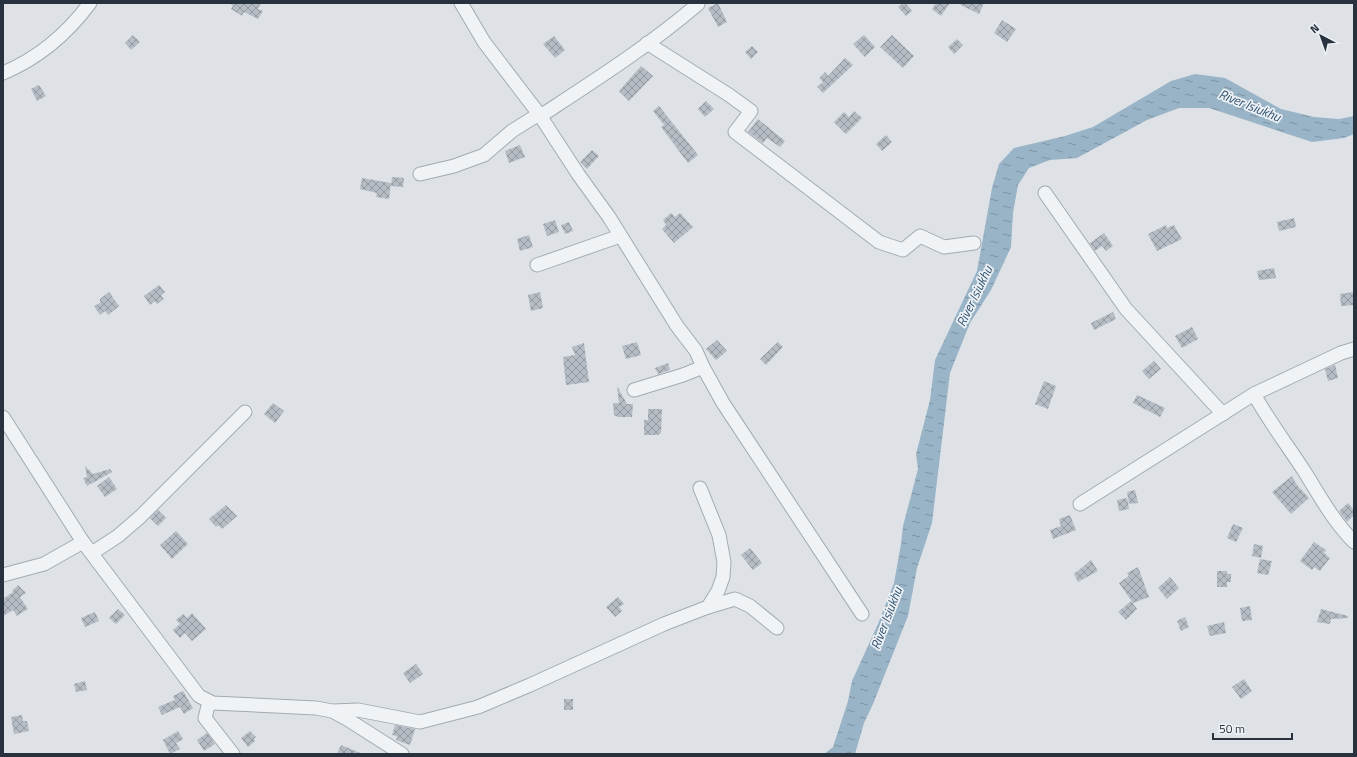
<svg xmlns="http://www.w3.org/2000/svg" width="1357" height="757" viewBox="0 0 1357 757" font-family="'Titillium Web',sans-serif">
<defs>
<pattern id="water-ripples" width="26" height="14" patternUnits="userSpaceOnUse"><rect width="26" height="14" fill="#99b4c7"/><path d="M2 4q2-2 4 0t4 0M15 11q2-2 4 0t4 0" fill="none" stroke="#7d93a3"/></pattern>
<pattern id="building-cross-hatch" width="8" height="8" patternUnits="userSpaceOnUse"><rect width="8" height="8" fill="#b5bcc4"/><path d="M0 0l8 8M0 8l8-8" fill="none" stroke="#9399a1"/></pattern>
</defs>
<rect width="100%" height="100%" fill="#dee2e7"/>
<polygon fill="url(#water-ripples)" points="1195,74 1225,78 1281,109 1314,117 1339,119 1354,116 1354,134 1344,138 1312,142 1209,108 1179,108 1147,120 1077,158 1050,160 1029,168 1018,185 1013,213 1011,247 991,290 970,323 950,373 932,523 917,568 908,616 873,704 864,723 855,754 824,754 833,747 848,701 852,681 878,624 894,583 901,544 903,526 918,469 916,454 930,400 935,360 977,271 992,188 999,164 1014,148 1065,136 1093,127 1171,81"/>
<g fill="url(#building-cross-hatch)">
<polygon points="229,3 261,3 258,9 263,11 258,19 244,12 242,16 231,9 233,6"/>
<polygon points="718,3 727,22 718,27 708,8"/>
<polygon points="903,3 906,3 912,11 906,16 898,7"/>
<polygon points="936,3 950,3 941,16 932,9"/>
<polygon points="957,3 984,3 979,14"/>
<polygon points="1002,20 1016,29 1007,42 994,33"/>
<polygon points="133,35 140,42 131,50 125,43"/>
<polygon points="864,35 875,47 865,57 853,44"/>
<polygon points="892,35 914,56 903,68 880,47"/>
<polygon points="554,36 565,50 555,58 543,44"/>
<polygon points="957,39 963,45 954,54 948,47"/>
<polygon points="752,46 758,52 751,59 745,52"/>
<polygon points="845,58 853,65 823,93 817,87 823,82 819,78 825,72 828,76"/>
<polygon points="641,66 653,76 629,101 619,91"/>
<polygon points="39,85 46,96 37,101 31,89"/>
<polygon points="706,101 714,109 705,117 698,109"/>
<polygon points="659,106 698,155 688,163 661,127 664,125 653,111"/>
<polygon points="854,111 862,118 846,134 834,122 844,112 849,117"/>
<polygon points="758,119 785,141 780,147 767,138 763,143 748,132"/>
<polygon points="886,135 892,142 882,151 876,144"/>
<polygon points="520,145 525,157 509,163 505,151"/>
<polygon points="592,150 599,156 587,169 580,162"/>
<polygon points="392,177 404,178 403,187 391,186"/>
<polygon points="362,178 391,183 389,199 376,197 377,193 360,189"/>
<polygon points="671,213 675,217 680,213 693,227 674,243 662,229 666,225 663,220"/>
<polygon points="1294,218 1296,227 1279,231 1277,222"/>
<polygon points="555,220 559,232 547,236 543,224"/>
<polygon points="569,222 573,231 565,234 561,225"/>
<polygon points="1166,225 1167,228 1174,225 1182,239 1157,251 1148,234"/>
<polygon points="1104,233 1113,246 1106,251 1102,246 1095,251 1090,243"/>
<polygon points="529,235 533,247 520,251 517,239"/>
<polygon points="1274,268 1276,278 1259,280 1257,271"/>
<polygon points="159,285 165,292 161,295 164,299 157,304 155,301 150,305 144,296"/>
<polygon points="109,292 119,306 108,315 105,311 100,315 94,306 100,303 100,299"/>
<polygon points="540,292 543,308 531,311 528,295"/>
<polygon points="1353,292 1354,305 1341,306 1340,294"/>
<polygon points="1113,312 1116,319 1094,330 1091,323"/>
<polygon points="1192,327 1198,339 1182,348 1175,336"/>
<polygon points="717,340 727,351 716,360 706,349"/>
<polygon points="637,342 641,355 626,359 622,346"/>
<polygon points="778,342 783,347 766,365 760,359"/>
<polygon points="584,343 589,382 566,385 563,357 575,355 572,347"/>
<polygon points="1154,361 1161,369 1149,379 1142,371"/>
<polygon points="668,363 670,370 658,374 655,368"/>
<polygon points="1335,365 1338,378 1328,381 1325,369"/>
<polygon points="1044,381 1056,386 1048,409 1035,404"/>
<polygon points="617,386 627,404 633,404 632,417 618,417 614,415 613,403 619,403"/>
<polygon points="1137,395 1165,408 1160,417 1133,403"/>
<polygon points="273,403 284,411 275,423 264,414"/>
<polygon points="648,409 662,409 661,433 658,435 644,435 644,420 648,420"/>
<polygon points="85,466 93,474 110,469 112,472 87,486 83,478 87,477"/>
<polygon points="1292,476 1297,485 1309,498 1291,514 1272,492"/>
<polygon points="109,477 117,489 105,497 97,486"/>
<polygon points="1135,490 1138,503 1129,504 1127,492"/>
<polygon points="1127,498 1129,509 1119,511 1117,500"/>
<polygon points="1348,503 1354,510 1354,515 1347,522 1339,511"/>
<polygon points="226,505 237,516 222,529 218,525 216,527 209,519"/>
<polygon points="158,510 166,518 158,526 150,518"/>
<polygon points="1070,515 1076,530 1053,539 1050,530 1061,526 1059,519"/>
<polygon points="1233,524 1243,528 1236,542 1227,538"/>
<polygon points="176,531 188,544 172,559 160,545"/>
<polygon points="1314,542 1326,550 1324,553 1330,558 1320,571 1314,567 1312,570 1300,561"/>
<polygon points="1254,544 1263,546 1261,558 1252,556"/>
<polygon points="750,548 762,563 753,570 741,555"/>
<polygon points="1260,559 1272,561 1268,575 1257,573"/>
<polygon points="1091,560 1098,571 1078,582 1074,574"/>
<polygon points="1138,567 1149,597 1133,603 1119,583 1129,576 1127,573"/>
<polygon points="1217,571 1227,571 1227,574 1231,574 1231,582 1227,582 1227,587 1217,587"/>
<polygon points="1170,577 1179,588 1167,599 1158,588"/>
<polygon points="18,585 26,593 20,597 28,609 17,616 13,610 3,616 3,599 13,592 12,591"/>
<polygon points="618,597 624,604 619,607 622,611 615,617 606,607"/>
<polygon points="1131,601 1137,609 1126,620 1118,612"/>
<polygon points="1250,606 1252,620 1242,621 1240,608"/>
<polygon points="118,609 125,615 116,624 109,618"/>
<polygon points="1321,609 1348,616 1348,618 1331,619 1330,624 1317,622"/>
<polygon points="95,612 99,621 85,627 81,618"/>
<polygon points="192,613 206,629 192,641 185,633 180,638 173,630 180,624 176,620 183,614 187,618"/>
<polygon points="1185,617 1189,627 1181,631 1177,621"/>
<polygon points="1224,622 1226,633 1210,636 1207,626"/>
<polygon points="416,664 423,674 410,683 403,673"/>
<polygon points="1244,679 1252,691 1241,699 1232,687"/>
<polygon points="85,681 87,690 76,692 74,684"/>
<polygon points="183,691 193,708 184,714 180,707 162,715 158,707 175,700 173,696"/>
<rect x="564" y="699" width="9" height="11"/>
<polygon points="22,715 23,721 27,721 29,731 14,734 11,717"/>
<polygon points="395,725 415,729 410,745 396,740 397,736 392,735"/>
<polygon points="178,731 183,739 176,743 180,749 170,754 163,740"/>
<polygon points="250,731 256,737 254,739 255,741 248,747 241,738"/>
<polygon points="207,733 215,744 204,751 197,740"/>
<polygon points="341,745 363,754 337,754"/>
</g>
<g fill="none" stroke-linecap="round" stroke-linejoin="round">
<g stroke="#a3aab1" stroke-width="15">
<g id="minor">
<path d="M461 3 484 42 539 114 545 113C597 79 650 45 698 4L697 3"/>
<polyline points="647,43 729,95 751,111 735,132 879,242 903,250 920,236 944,247 974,243"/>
<path d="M3 73C39 58 67 34 90 3"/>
<polyline points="420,174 454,166 484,155 512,131 539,114 578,174 609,217 677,326 696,351 703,367 683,375 634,390"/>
<polyline points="1045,193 1126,309 1223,414"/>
<polyline points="537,265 620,236"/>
<polyline points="703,367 723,403 862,614"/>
<path d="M1254 394C1269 422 1289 447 1306 474 1321 498 1334 522 1354 542"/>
<polyline points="3,417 83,542 199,696 213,703 316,708 332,711 347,719 402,754"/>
<polyline points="1080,504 1254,394 1341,353 1354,349"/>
<polyline points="92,553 118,536 140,517 245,412"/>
<polyline points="3,575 44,564 83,542"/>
<polyline points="708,607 735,599 750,606 777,628"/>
<polyline points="209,702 205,718 233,754"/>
<polyline points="334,711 358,710 420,722 478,707 530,685 664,624 708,607 718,591 723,577 724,562 719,535 700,488"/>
</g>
</g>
<use href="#minor" stroke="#f0f3f6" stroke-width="13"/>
</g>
<g text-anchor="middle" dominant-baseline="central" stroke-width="3.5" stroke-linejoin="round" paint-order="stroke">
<g font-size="13" font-style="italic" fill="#325471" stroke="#edf1f5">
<text transform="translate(1250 105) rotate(22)">River Isiukhu</text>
<text transform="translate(974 296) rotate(-64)">River Isiukhu</text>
<text transform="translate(886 618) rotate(-69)">River Isiukhu</text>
</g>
</g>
<rect width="1357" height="757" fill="none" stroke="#27323e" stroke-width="8"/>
<g transform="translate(1321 36) rotate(319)" stroke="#edf1f5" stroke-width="3" paint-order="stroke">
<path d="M0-3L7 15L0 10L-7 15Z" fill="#27323e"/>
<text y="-6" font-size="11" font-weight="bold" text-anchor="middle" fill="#27323e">N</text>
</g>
<path d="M1213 733v6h79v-6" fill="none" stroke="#27323e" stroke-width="2"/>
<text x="1219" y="733" font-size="12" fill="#27323e" stroke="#edf1f5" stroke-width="3" paint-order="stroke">50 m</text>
</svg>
